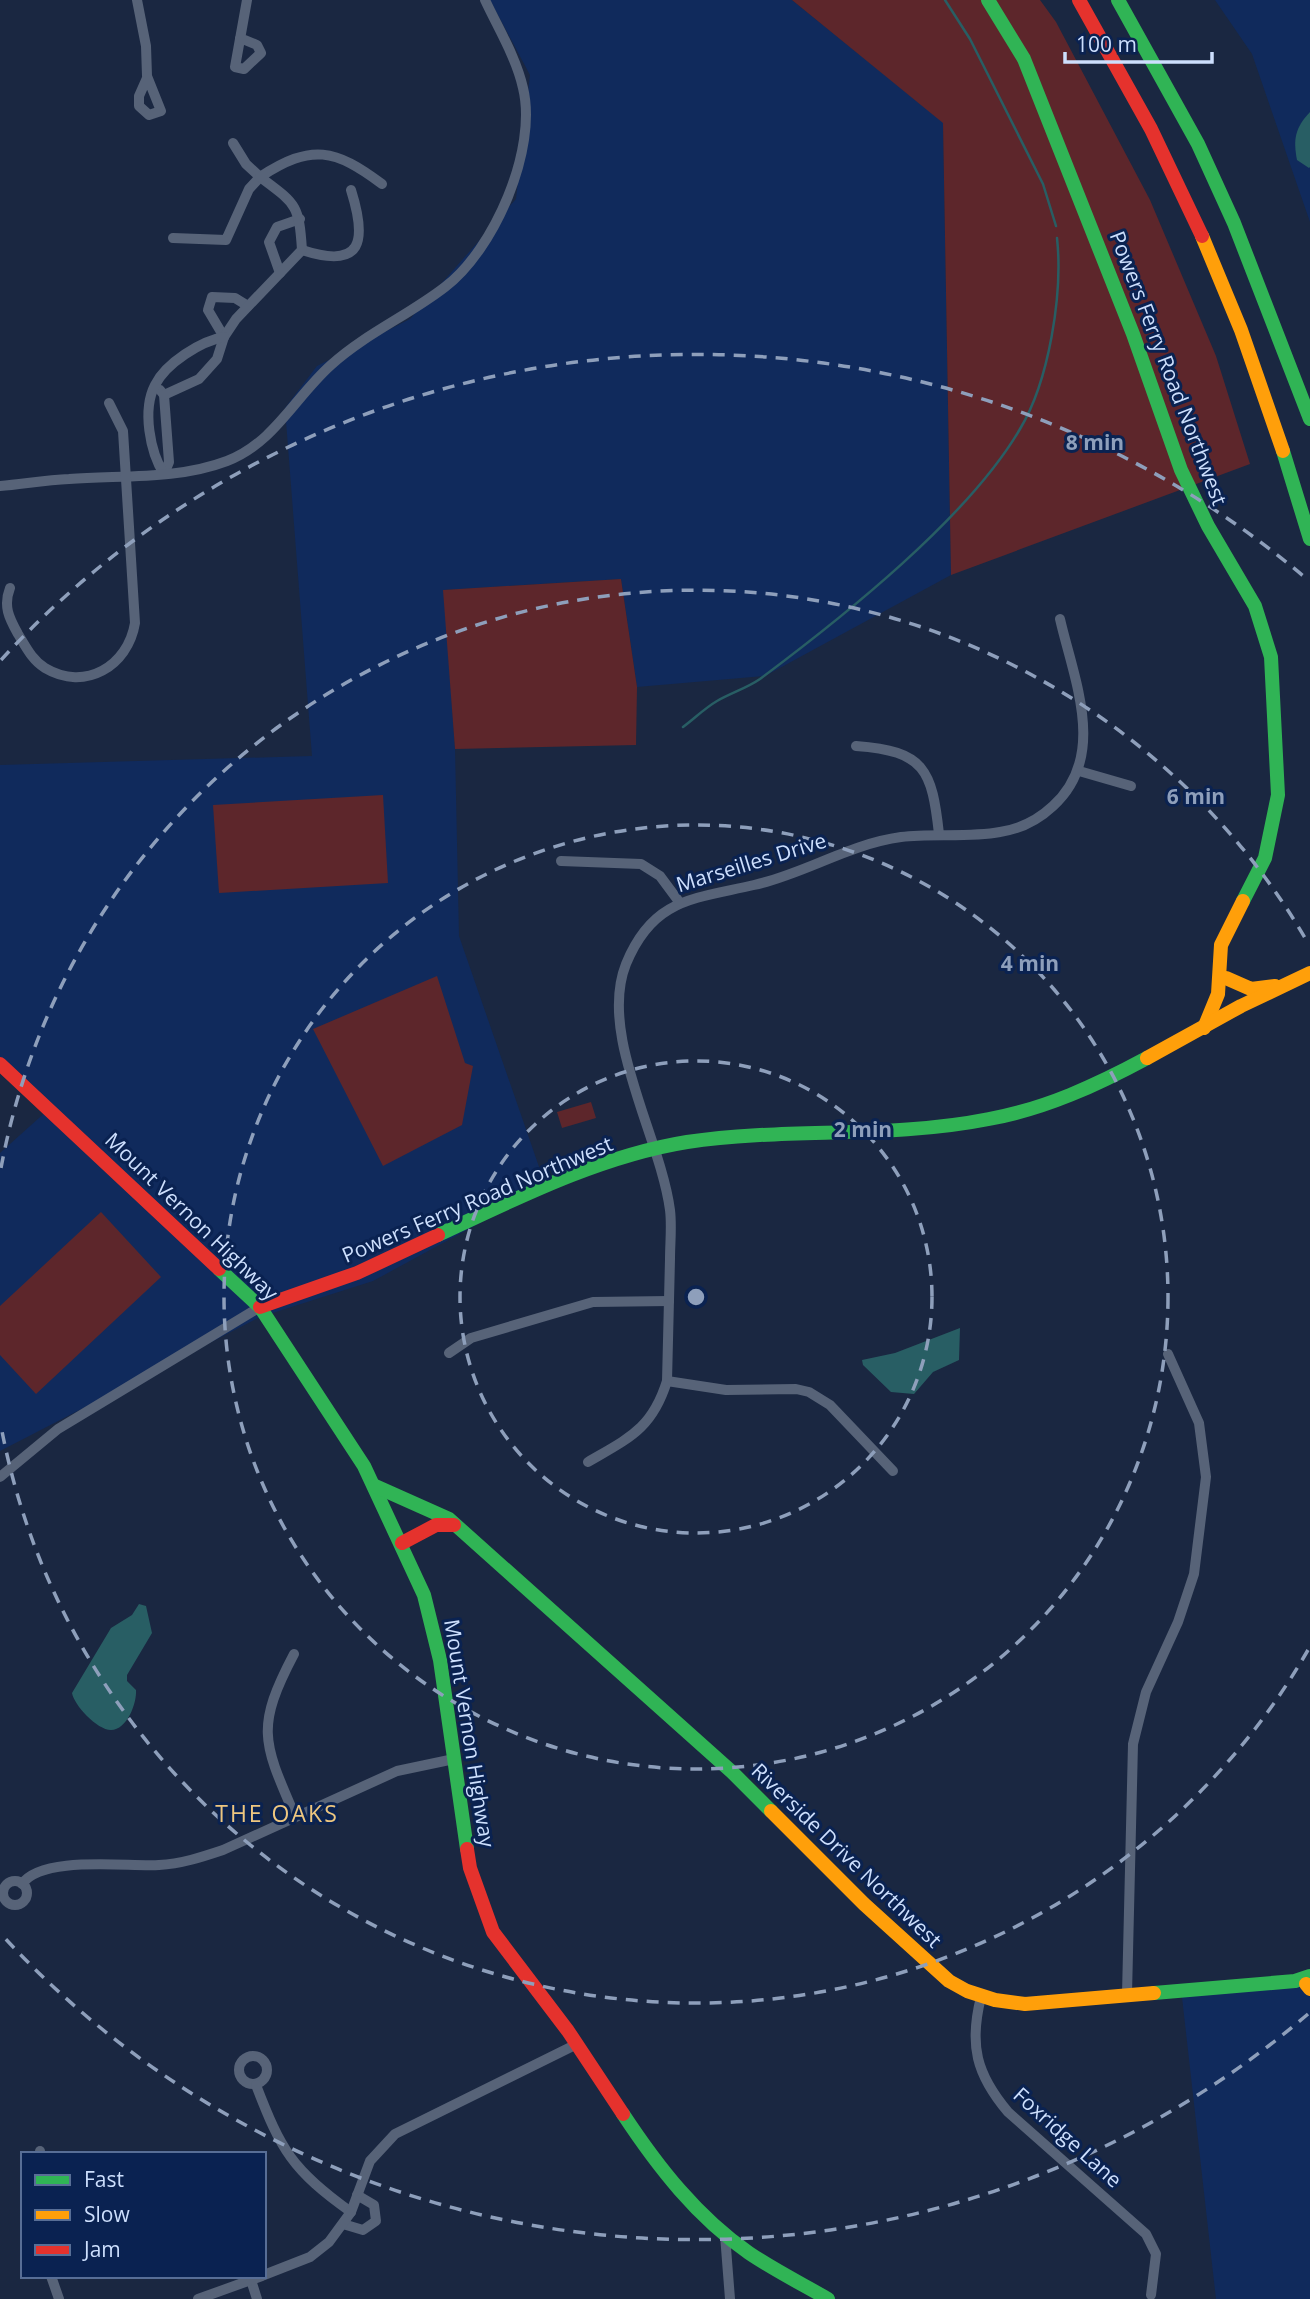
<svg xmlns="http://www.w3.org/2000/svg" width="1310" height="2299" viewBox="0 0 1310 2299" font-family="'Open Sans',sans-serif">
<rect width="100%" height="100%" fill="#1a2741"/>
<g fill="#102a5c">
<polygon points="490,0 792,0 943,122 951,575 765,676 637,687 621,579 444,590 455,749 459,936 546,1187 373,1281 260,1317 0,1451 0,1153 49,1109 0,1064 0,765 312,756 285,408 317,366 410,319 516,199 530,75"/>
<polygon points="1215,0 1310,0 1310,222 1252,54"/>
<polygon points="1310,1981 1310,2299 1216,2299 1182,1997"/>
</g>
<g fill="#5d262b">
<polygon points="792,0 1040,0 1056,22 1150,200 1216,356 1250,464 951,575 943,123"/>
<polygon points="621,579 637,687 636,745 455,749 443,590"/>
<polygon points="383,795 388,883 219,893 213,805"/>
<polygon points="437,976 465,1063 473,1066 462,1125 383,1166 313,1029"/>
<polygon points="591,1102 596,1118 562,1128 557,1112"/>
<polygon points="101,1212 161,1277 36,1394 0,1355 0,1306"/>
</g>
<g fill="#285e64">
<path d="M1310 112V167L1309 168 1297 160C1293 139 1295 128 1310 112Z"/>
<polygon points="960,1328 959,1360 933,1372 914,1394 891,1392 863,1365 862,1360 895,1353"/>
<path d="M139 1604 146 1606 152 1633 127 1675V1681L136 1690C137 1703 127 1730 111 1730 97 1730 74 1705 72 1693L111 1628 132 1615Z"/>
</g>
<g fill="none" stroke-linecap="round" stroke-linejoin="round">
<g stroke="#285e64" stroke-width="2.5">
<polyline points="945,0 970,39 1043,184 1056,226"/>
<path d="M683 727C695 718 705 708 717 701 731 693 747 688 760 679 843 617 968 518 1020 429 1049 381 1063 294 1057 238"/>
</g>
<g stroke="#576378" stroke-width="10">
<polyline points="137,0 146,46 147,76 161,111 149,115 139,106 139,96 147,78"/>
<polyline points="240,38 257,45 261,53 244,69 235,67 247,0"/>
<polyline points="173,238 226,240 249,189 260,177 246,164 233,143"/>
<path d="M302 250C363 270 367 241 351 190"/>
<polyline points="280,273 269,242 277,227 300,219"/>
<polyline points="224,337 208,310 212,297 235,298 248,306"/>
<polyline points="160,390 164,395 169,462 164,474"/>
<path d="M164 395 199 379 217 359 224 337 236 319 302 250C299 204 296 204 260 177 312 143 335 149 382 184"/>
<path d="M164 474C150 452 142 410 155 385 166 363 201 341 224 337"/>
<path d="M0 486C23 484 46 480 69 479 121 475 177 480 227 461 274 443 295 397 331 365 365 334 409 315 445 287 494 250 538 149 523 88 516 57 498 28 485 0"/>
<path d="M10 588C3 606 9 618 18 634 26 647 32 660 45 668 85 692 128 666 135 623L123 431 109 403"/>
<path d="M856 746C925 751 932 770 939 834"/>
<polyline points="1079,771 1131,786"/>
<polyline points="561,861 641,864 660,876 680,903"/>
<polyline points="449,1353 471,1338 593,1302 669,1301"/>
<polyline points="667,1381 726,1390 796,1389 809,1392 830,1405 893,1471"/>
<path d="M588 1462C629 1438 652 1429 667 1381 668 1340 669 1300 670 1259 670 1243 672 1226 670 1210 660 1136 598 1034 626 964 653 898 694 899 754 885 804 874 849 844 901 837 933 833 968 838 1000 832 1020 829 1038 820 1053 806 1108 756 1074 680 1060 619"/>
<polyline points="0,1477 58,1429 260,1307"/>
<path d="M294 1654C255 1728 263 1742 295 1816"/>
<circle cx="15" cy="1893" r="12"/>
<path d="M22 1884C42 1855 127 1867 159 1865 181 1864 202 1857 223 1850L397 1771 454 1759"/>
<polyline points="1127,1994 1133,1744 1146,1692 1178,1622 1194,1574 1206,1477 1199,1423 1168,1354"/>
<path d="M981 1997C969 2045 976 2074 1008 2112L1146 2234 1156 2254 1151 2295"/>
<circle cx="253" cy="2070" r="14"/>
<path d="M256 2085C281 2150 292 2170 351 2212"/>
<polyline points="40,2154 40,2151"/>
<polyline points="343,2224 363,2230 376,2221 374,2205 357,2195"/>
<polyline points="725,2235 730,2299"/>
<polyline points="264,2275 310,2257 329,2242 351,2212 370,2161 395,2134 577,2044"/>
<polyline points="51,2276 59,2299"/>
<polyline points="251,2280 257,2299"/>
<polyline points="198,2299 262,2276"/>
</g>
<g stroke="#30b455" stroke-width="14">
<polyline points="988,0 1024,59 1133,334 1181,470 1208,526 1255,606 1271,657 1278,795 1265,858 1243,901"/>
<polyline points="1118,0 1198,144 1234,223 1310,419"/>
<polyline points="1283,451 1310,539"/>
<path d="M438 1235C517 1198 600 1156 687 1142 787 1127 889 1139 989 1119 1045 1109 1097 1085 1147 1058"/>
<polyline points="219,1269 260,1307 364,1466 424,1595 440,1660 467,1849"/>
<polyline points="375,1486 449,1519 732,1772 771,1811"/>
<polyline points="1154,1993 1295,1981 1310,1976"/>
<path d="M623 2114C658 2167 697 2217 749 2253 774 2270 802 2284 828 2299"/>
</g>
<g stroke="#ff9f0a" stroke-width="14">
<polyline points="1202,236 1241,330 1283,451"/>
<polyline points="1226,978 1251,989 1275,986"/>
<polyline points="1204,1028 1218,994 1221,945 1243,901"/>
<polyline points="1147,1058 1241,1006 1310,973"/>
<polyline points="771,1811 864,1904 949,1981 967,1991 995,2000 1025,2004 1154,1993"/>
<polyline points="1306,1984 1310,1989"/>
</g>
<g stroke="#e5322d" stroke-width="14">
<polyline points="1079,0 1151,129 1202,236"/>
<polyline points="0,1064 219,1269"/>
<polyline points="260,1307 357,1273 438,1235"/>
<polyline points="402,1543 436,1525 454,1525"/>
<polyline points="467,1849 470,1868 493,1932 568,2031 623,2114"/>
</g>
</g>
<g fill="none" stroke="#8e9fbb" stroke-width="3.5" stroke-dasharray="12 9">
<circle cx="696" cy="1297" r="236"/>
<circle cx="696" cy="1297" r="472"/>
<path d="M1308 1650A707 707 0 0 1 1 1426M1 1168A707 707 0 0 1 1308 943"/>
<path d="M1308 2014A943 943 0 0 1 1 1934M1 660A943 943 0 0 1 1308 580"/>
</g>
<g text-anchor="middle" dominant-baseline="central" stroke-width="6" stroke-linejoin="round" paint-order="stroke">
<g font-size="21" fill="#cddffd" stroke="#0a2251">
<text transform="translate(1169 368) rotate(69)">Powers Ferry Road Northwest</text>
<text transform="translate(751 862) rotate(-17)">Marseilles Drive</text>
<text transform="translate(477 1199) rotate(-23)">Powers Ferry Road Northwest</text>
<text transform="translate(192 1216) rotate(44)">Mount Vernon Highway</text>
<text transform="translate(470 1733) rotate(81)">Mount Vernon Highway</text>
<text transform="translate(847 1855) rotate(44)">Riverside Drive Northwest</text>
<text transform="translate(1068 2137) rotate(42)">Foxridge Lane</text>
</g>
<g font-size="23" letter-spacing="2" fill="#edc67f" stroke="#0a2251">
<text x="277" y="1813">THE OAKS</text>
</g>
</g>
<circle cx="696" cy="1297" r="10" fill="#8e9fbb" stroke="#0a2251" stroke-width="3.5"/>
<g font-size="21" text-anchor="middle" font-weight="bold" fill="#8e9fbb" stroke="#0a2251" stroke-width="6" stroke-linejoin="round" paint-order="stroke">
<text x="1095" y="450">8 min</text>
<text x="1196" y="804">6 min</text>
<text x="1030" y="971">4 min</text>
<text x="863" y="1137">2 min</text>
</g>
<rect x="21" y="2152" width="245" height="126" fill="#0a2251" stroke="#586e96" stroke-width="2"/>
<rect x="35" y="2175" width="35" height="10" fill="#30b455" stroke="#586e96" stroke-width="2"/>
<text x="84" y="2187" font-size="21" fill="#cddffd">Fast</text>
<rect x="35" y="2210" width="35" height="10" fill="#ff9f0a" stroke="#586e96" stroke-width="2"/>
<text x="84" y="2222" font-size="21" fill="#cddffd">Slow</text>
<rect x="35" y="2245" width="35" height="10" fill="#e5322d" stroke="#586e96" stroke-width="2"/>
<text x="84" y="2257" font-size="21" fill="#cddffd">Jam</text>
<path d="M1065 52v10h147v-10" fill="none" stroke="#cddffd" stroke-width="3.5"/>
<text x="1076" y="52" font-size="21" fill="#cddffd" stroke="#0a2251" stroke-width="5" paint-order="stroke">100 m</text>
</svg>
